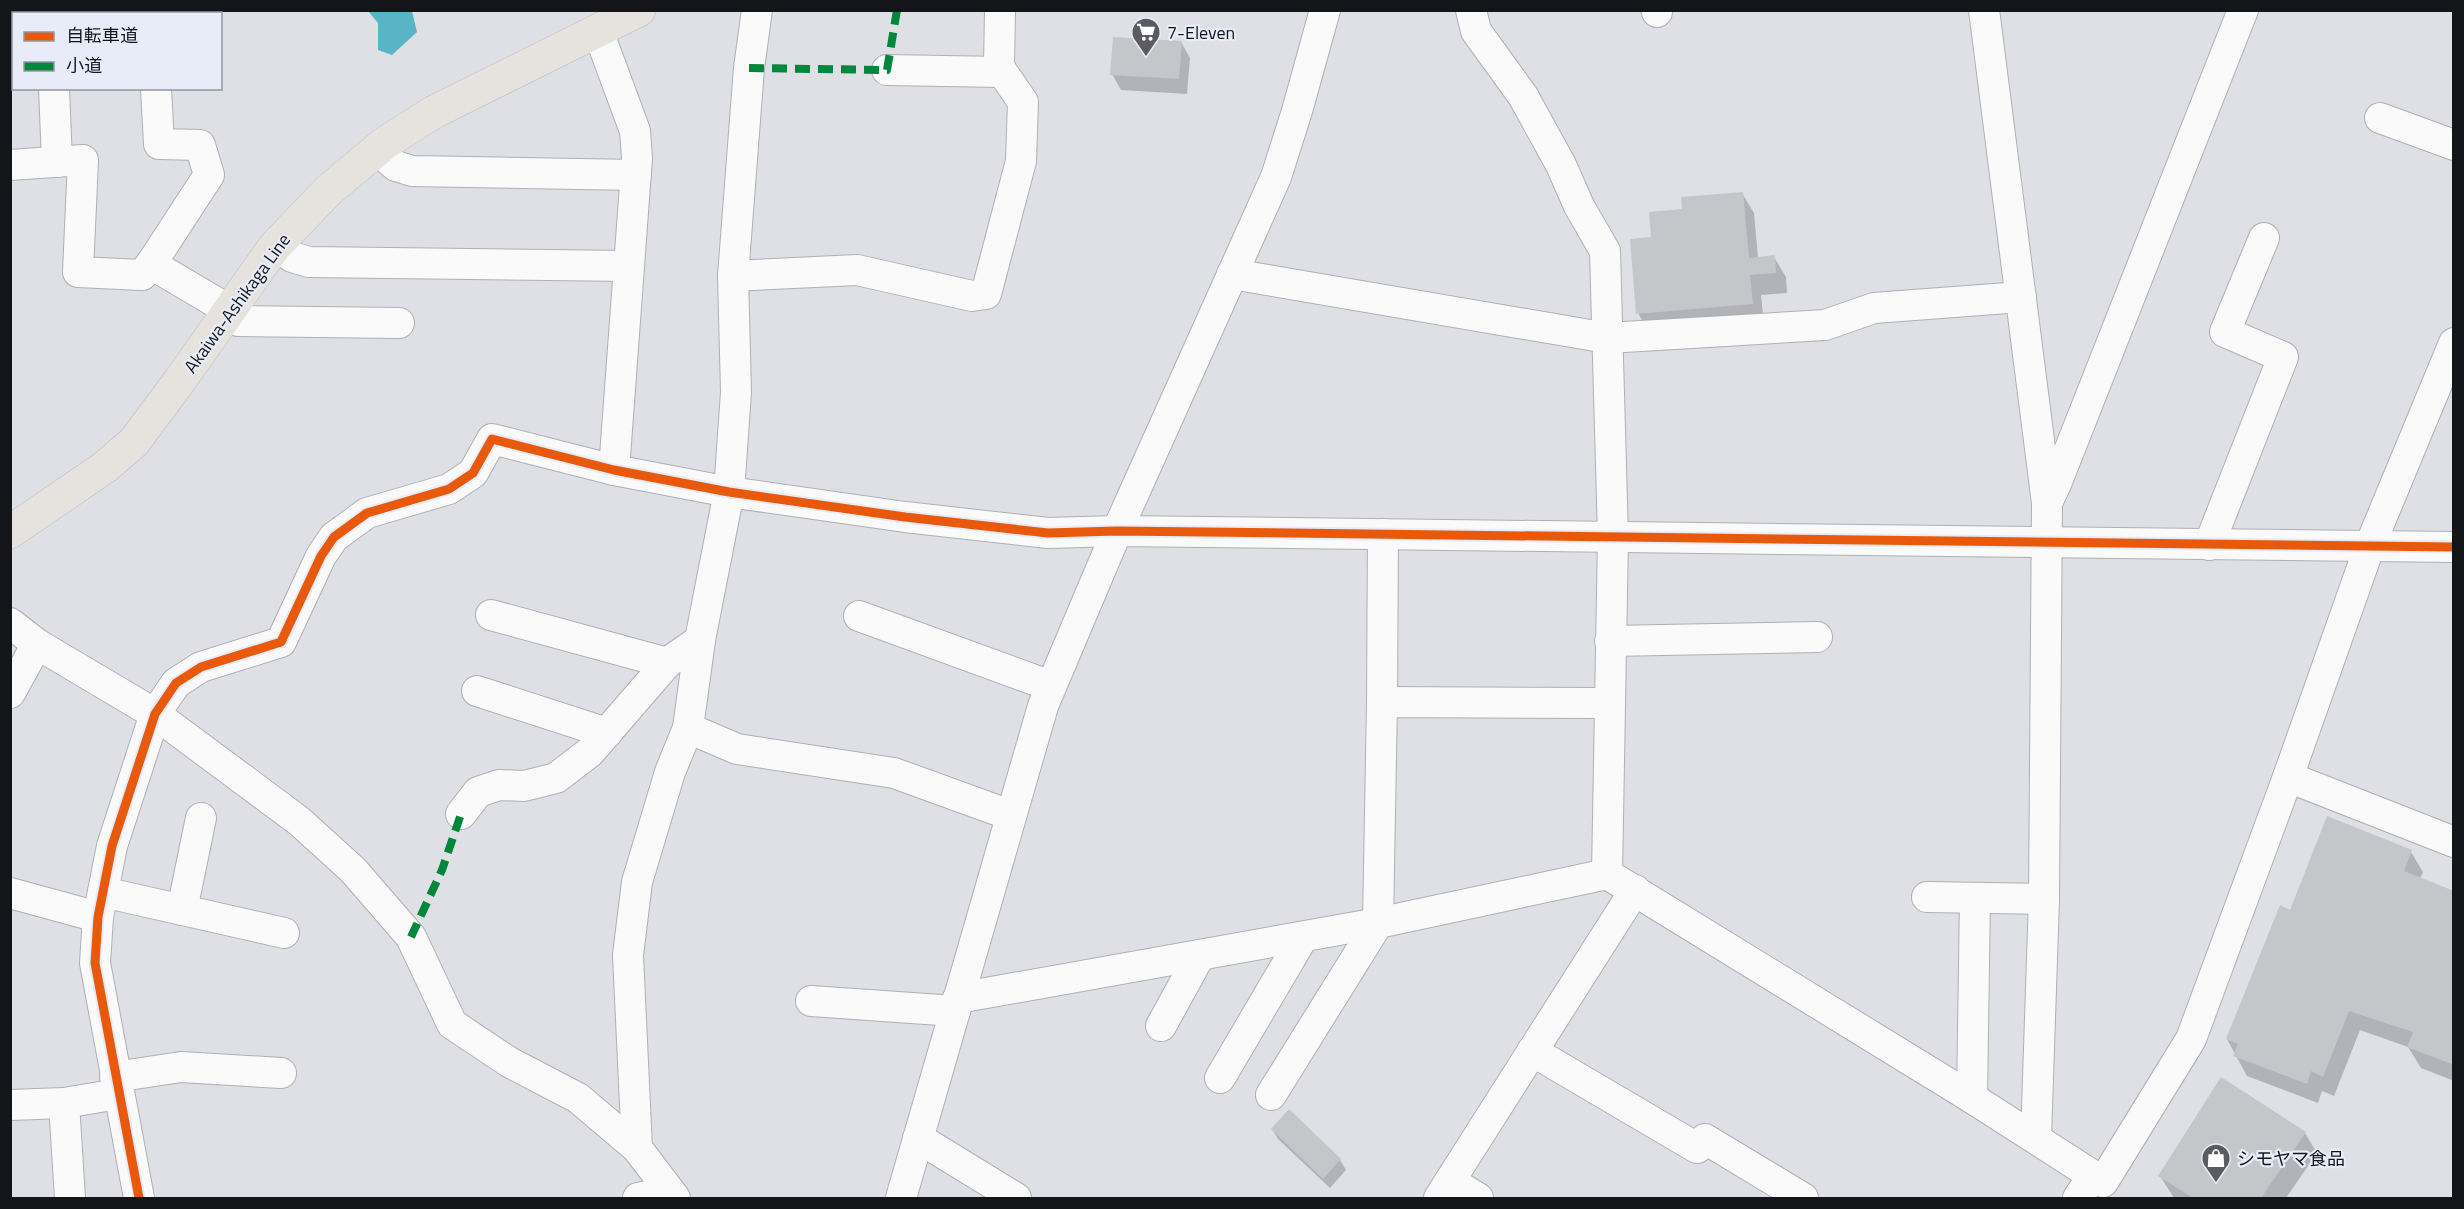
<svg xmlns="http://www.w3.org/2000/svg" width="2464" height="1209" viewBox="0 0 2464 1209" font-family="'Titillium Web','Noto Sans JP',sans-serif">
<rect width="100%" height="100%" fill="#dee0e6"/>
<polygon fill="#59b5c6" points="368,11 412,11 417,32 392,55 378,50 378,23"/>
<g fill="#0003">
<polygon points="1181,42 1190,58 1187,94 1121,90 1112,74"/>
<polygon points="1742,193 1754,213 1758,258 1774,257 1786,277 1787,293 1761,295 1764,324 1650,334 1638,313 1652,238 1684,210"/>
<polygon points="2411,852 2423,872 2420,879 2454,892 2454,1081 2421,1068 2408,1047 2360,1030 2334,1096 2322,1091 2318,1103 2247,1076 2227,1039 2291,912"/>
<polygon points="2222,1079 2305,1133 2317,1153 2286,1198 2174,1198 2160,1176"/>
<polygon points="1289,1111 1340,1160 1346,1170 1330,1188 1278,1139 1272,1129"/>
</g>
<g fill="#c4c6ca">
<polygon points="1113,37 1182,41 1179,79 1110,75"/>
<polygon points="1743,192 1749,258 1775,255 1776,273 1750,275 1753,304 1636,314 1630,239 1651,237 1649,212 1682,209 1681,197"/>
<polygon points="2327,816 2412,850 2404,871 2454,891 2454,1065 2407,1047 2413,1032 2349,1011 2323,1077 2311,1071 2307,1084 2233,1056 2238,1044 2226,1039 2280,905 2290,910"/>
<polygon points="2221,1077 2306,1132 2261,1198 2193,1198 2158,1176"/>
<polygon points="1289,1109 1341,1159 1323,1179 1271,1129"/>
</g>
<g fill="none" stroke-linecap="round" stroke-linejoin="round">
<g stroke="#afb0b4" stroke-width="32">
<g id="minor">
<polyline points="1471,10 1476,31 1523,96 1561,165 1579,206 1605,251 1613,537 1607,874"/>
<polyline points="1657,10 1657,12"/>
<polyline points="1984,10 2047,503 2044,899 2036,1138"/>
<polyline points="10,21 14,21"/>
<polyline points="598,31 635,131 637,158 614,470"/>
<polyline points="887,70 1002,72"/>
<polyline points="54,88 57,162"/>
<polyline points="2380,118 2454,145"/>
<polyline points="377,150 396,166 412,171 636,175"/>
<polyline points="10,165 83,160 78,272 142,275 151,264 229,310 238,321 399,323"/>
<polyline points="275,246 292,257 309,262 629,266"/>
<polyline points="151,264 209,175 200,145 159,144 156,88"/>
<polyline points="1232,274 1607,338 1825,325 1874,308 2021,297"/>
<polyline points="733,276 857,270 972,296 986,294 1021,161 1023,102 999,67 1000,10"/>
<polyline points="2047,503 2056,484 2243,10"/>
<polyline points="2209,545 2283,357 2225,332 2264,238"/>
<polyline points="491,615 667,663"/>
<polyline points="859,616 1051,686"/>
<polyline points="10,623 37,644 155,714 299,821 353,870 411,937 452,1024 509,1062 578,1098 637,1148 675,1198"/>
<polyline points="1610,641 1817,637"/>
<polyline points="477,691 607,733"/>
<polyline points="10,693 37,644"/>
<polyline points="1382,702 1383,534"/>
<polyline points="688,728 737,749 894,773 1010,815"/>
<polyline points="2288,777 2454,842"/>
<polyline points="461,814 478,792 499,785 524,786 556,778 590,752 667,663 700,640"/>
<polyline points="103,892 284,933"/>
<polyline points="10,893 98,917"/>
<polyline points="1927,897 2044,899"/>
<polyline points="182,910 201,818"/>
<polyline points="958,998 1378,923 1607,874 1972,1098 2103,1182 2191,1039 2288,777 2369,548 2454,343"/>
<polyline points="811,1001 955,1011"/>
<polyline points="1161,1026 1200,955"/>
<polyline points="1532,1051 1697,1148 1705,1139 1803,1198"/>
<polyline points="115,1077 181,1067 281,1073"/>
<polyline points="1220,1078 1303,937"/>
<polyline points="1271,1095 1378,923 1382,702 1608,703"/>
<polyline points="1972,1098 1975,898"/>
<polyline points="64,1103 70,1198"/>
<polyline points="10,1105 64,1103 118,1094"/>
<polyline points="918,1138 1016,1198"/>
<polyline points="637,1148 628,955 637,882 670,772 688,728 700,640 729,492 736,392 733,276 749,68 757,10"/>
<polyline points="1450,1181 1478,1198"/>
<polyline points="139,1198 95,963 98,917 112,846 155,714 176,683 201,667 281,642 321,556 334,537 367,513 449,489 473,473 492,439 614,470 729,492 905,517 1048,533 1117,531 2454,547"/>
<polyline points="638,1198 668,1192"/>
<polyline points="901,1198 1043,706 1117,531 1276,177 1297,111 1325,10"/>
<polyline points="1439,1198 1635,890"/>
<polyline points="2078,1198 2092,1177"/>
</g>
</g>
<g stroke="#bbbcbf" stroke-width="34">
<polyline id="major" points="10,532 105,467 134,442 178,383 275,246 329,190 385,143 434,112 639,10"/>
</g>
<use href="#minor" stroke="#fafafb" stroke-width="30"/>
<use href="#major" stroke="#e6e3df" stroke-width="33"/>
<g stroke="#00873e" stroke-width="8" stroke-dasharray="15 8" stroke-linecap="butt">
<polyline points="749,68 887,70 897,10"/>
<polyline points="411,937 442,870 461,814"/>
</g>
<g stroke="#e8ecf8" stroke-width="13">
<polyline id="cycleway" points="139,1198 95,963 98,917 112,846 155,714 176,683 201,667 281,642 321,556 334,537 367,513 449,489 473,473 492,439 614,470 729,492 905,517 1048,533 1117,531 2454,547"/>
</g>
<use href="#cycleway" stroke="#e8590c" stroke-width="9"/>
</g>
<defs>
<g id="supermarket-pin" transform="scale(1.5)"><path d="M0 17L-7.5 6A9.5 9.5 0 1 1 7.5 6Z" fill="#5b5c61" stroke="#e8ecf8"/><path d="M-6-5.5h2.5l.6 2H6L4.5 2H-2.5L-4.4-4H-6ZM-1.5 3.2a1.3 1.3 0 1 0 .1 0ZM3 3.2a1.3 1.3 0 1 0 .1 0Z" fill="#fff"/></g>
<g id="shop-pin" transform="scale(1.5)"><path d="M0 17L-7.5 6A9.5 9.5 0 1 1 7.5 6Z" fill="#5b5c61" stroke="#e8ecf8"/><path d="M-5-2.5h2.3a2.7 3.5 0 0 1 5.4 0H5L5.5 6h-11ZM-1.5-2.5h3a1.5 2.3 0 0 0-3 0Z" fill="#fff"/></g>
</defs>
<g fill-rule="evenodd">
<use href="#supermarket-pin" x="1146" y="32"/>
<use href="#shop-pin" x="2216" y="1158"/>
</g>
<g text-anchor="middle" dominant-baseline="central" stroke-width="4.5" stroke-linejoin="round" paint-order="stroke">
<g font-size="18" fill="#141519" stroke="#e8ecf8" text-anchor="start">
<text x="1167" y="32">7-Eleven</text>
<text x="2237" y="1158">シモヤマ食品</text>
</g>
<g font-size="18" fill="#141519" stroke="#e8ecf8">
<text transform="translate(237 303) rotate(-54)">Akaiwa-Ashikaga Line</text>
</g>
</g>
<rect width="2464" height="1209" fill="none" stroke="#141519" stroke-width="24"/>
<rect x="12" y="12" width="210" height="78" fill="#e8ecf8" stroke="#93969f" stroke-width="1.5"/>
<rect x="24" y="32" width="30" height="9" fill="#e8590c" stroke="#93969f" stroke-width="1.5"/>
<text x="66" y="42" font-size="18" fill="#141519">自転車道</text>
<rect x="24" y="62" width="30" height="9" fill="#00873e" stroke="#93969f" stroke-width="1.5"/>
<text x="66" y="72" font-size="18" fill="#141519">小道</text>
</svg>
